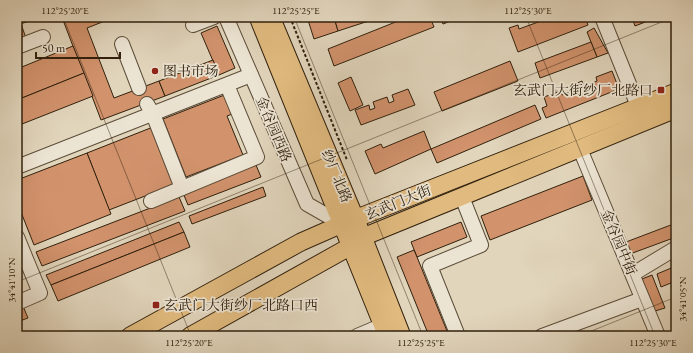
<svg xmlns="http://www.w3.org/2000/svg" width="693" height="353" viewBox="0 0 693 353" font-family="'EB Garamond','Noto Serif SC',serif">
<rect width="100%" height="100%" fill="#e1d5bc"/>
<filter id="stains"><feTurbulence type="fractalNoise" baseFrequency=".005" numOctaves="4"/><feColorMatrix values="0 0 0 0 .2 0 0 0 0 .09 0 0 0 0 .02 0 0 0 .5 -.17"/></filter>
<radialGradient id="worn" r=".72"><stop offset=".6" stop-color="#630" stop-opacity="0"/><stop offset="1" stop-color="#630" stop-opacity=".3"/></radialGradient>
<g fill="#d1926c" stroke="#30200d">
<polygon points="17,17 42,17 17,25"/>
<polygon points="71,17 115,17 87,28 114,98 159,81 165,96 101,120 63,20"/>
<polygon points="307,17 323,17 324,20 334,17 338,31 314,39"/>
<polygon points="334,17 381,17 338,31"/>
<polygon points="408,17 430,17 434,27 334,66 328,49"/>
<polygon points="440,17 461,17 443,24"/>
<polygon points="539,17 585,17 588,25 518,52 509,28 518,25 519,29 541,21"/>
<polygon points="632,17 658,17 635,26"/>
<polygon points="21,24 26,38 17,41 17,25"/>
<polygon points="217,26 235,68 219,75 201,33"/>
<polygon points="594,28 608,53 597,57 587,32"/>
<polygon points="591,42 597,57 540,78 535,63"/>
<polygon points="73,46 84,73 17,100 17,69"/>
<polygon points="213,60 219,75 165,96 159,81"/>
<polygon points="510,61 518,81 442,111 434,92"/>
<polygon points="612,71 619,89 546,118 542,108 547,106 544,97 561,91 562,95 575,90 573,85 582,81 584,87 597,81 596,77"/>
<polygon points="84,73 93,96 17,126 17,100"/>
<polygon points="351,77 363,105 350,111 338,83"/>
<polygon points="408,89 415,105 361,125 355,110 369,105 370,110 375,108 373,102 387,97 389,103 394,101 392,95"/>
<polygon points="227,94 235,113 227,116 243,155 186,177 163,119"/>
<polygon points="535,105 541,119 437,163 431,149"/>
<polygon points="153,127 176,184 109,210 87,153"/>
<polygon points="424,131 431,149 375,174 365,151 381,144 383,148"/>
<polygon points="87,153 111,214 34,245 17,202 17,180"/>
<polygon points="256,165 261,177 188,205 183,193"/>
<polygon points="583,176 592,200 490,240 481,216"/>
<polygon points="263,187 266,196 192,224 189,216"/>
<polygon points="179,197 185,211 42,266 36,252"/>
<polygon points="179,222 184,232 51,285 46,275"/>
<polygon points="461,222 467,237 417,257 411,242"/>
<polygon points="676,223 676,237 630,254 626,242"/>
<polygon points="184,232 190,247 58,301 51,285"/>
<polygon points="414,250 417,257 449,336 429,336 397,257"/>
<polygon points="676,266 676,281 661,287 657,274"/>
<polygon points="652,275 665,308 655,311 642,279"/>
<polygon points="23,306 28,318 17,322 17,309"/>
</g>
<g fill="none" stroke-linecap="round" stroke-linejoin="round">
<g stroke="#5c4d39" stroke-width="16">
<g id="minor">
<polyline points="226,17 307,204 342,224"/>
<polyline points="602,17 642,116"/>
<polyline points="193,25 214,17"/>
<polyline points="122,44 139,88"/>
<polyline points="17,47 43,37"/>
<polyline points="147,104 153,114 182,188"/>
<polyline points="580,149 658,336"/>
<polyline points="17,167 251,75"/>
<polyline points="151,201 257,157 227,85"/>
<polyline points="17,237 40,293 17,303"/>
<polyline points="633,274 676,248"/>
<polyline points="357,336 383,325"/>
<polyline points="458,336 430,266 481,245 462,197"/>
<polyline points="542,336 642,299"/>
</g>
</g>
<g stroke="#30200d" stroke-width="19">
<g id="major">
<polyline points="258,17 387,336"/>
<polyline points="271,17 363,237 402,336"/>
<polyline points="130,336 301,242 342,224 676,92"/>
<polyline points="190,336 351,246 363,237 676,109"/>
</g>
</g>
<polyline stroke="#30200d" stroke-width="2" stroke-dasharray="3 2" stroke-linecap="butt" points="290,17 347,160"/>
<use href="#minor" stroke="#ece4d3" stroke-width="14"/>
<use href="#major" stroke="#e0ba7e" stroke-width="17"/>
</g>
<path fill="none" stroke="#30200d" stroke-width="1" stroke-opacity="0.45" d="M63 17 191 336M294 17 423 336M526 17 655 336M17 282 674 17M579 336 676 297"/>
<g fill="#8f2418" stroke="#ece4d3" stroke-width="1.5">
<circle cx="155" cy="71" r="4"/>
<rect x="657" y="86" width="8" height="8" rx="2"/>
<rect x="152" y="301" width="8" height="8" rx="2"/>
</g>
<g text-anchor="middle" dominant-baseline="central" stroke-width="3.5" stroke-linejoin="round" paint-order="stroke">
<g font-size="14" fill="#30200d" stroke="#ece4d3" text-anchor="start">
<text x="163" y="71">图书市场</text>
<text x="653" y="90" text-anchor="end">玄武门大街纱厂北路口</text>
<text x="164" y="305">玄武门大街纱厂北路口西</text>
</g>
<g font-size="14" fill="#30200d" stroke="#ece4d3">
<text transform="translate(274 129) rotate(67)">金谷园西路</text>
<text transform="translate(337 176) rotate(67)">纱厂北路</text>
<text transform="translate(398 202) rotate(-22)">玄武门大街</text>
<text transform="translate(619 242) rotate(67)">金谷园中街</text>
</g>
</g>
<rect width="693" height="353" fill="none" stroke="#e1d5bc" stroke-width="44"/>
<path d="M36 52v6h84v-6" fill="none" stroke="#30200d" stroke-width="2"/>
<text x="42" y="52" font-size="12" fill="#30200d" stroke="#ece4d3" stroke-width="3" paint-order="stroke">50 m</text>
<rect x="22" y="22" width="649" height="309" fill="none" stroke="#30200d" stroke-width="1.5"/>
<g font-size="10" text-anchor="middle" fill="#30200d">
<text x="65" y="14">112°25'20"E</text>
<text x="296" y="14">112°25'25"E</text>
<text x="528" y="14">112°25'30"E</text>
<text transform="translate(11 280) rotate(-90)" y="4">34°41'10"N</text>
<text transform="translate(682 299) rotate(-90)" y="4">34°41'05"N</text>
<text x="189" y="346">112°25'20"E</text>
<text x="421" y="346">112°25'25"E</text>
<text x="653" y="346">112°25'30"E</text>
</g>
<rect width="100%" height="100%" filter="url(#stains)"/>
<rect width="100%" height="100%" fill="url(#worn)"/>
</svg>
